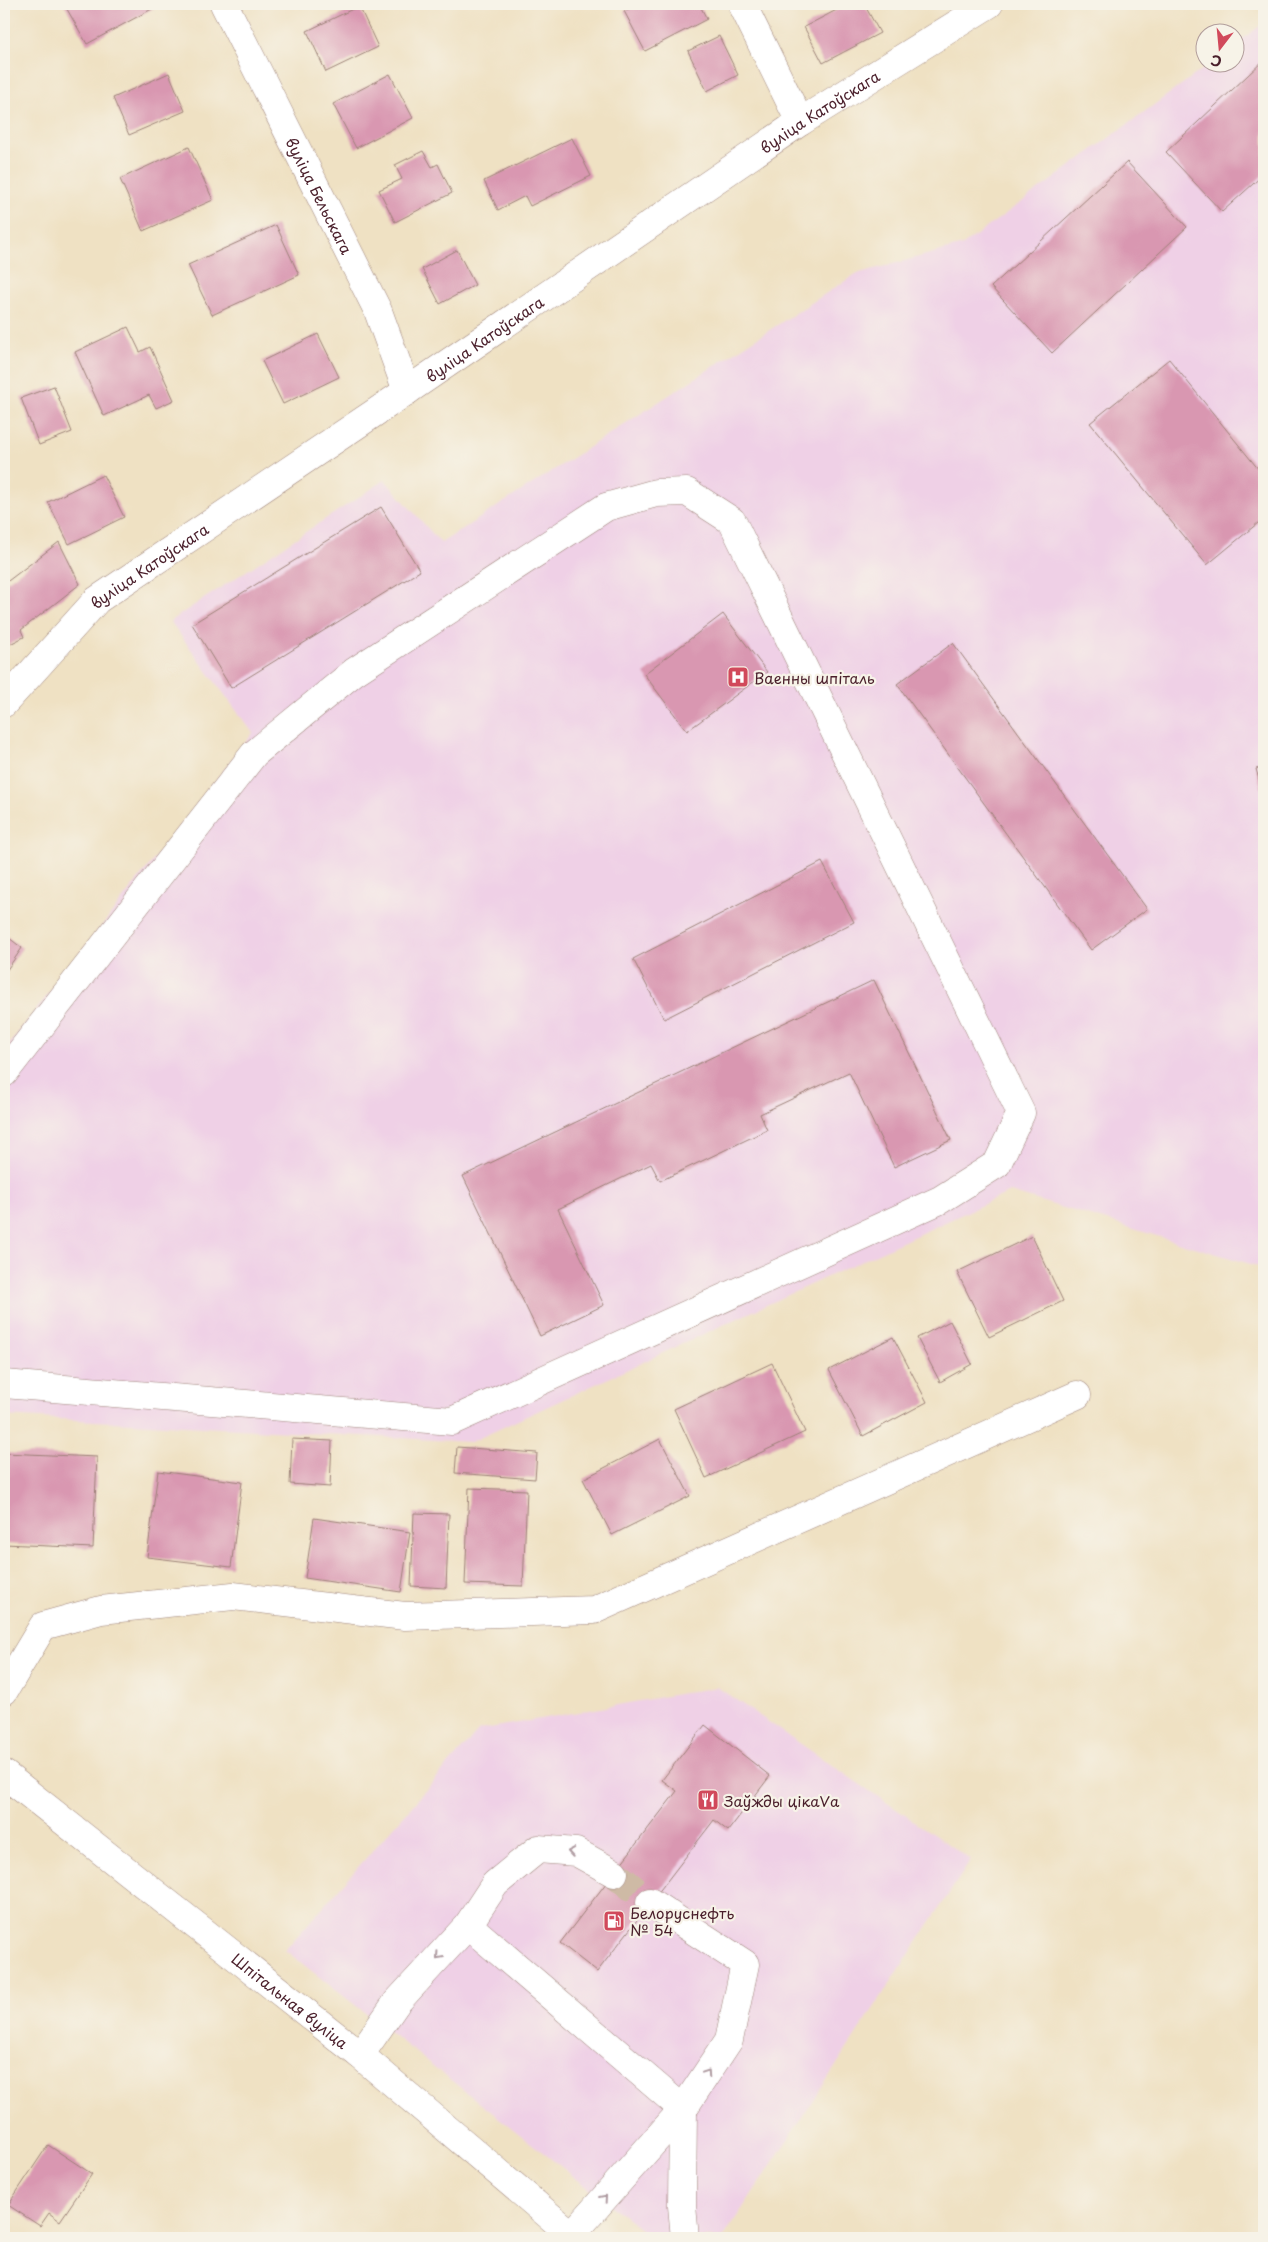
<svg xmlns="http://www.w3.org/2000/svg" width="1268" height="2242" viewBox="0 0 1268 2242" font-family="'Playpen Sans',sans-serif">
<rect width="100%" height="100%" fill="#f7f3e8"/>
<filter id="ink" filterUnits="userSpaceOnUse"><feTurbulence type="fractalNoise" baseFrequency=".02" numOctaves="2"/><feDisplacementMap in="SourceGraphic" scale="10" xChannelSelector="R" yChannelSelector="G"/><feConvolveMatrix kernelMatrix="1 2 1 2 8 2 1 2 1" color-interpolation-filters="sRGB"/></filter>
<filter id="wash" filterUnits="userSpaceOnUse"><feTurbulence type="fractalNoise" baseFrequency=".0096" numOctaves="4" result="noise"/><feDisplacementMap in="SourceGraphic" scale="20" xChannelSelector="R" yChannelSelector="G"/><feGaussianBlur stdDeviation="1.12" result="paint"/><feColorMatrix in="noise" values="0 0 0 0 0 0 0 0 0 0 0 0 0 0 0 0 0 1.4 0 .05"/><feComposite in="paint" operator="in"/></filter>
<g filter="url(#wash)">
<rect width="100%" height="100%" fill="#efe1c3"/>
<g fill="#efd0e6">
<polygon points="1264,23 1264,1268 1010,1192 471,1442 4,1416 4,1051 253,733 170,621 385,480 441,543 856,274 963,245 1211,63 1236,62 1236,44"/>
<polygon points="717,1687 971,1860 723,2238 652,2238 285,1950 479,1730"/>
</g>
<g id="blocks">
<g fill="#d997b1">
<polygon points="64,4 161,4 87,44"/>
<polygon points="639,4 699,4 707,19 645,51 624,11"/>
<polygon points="848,4 864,4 880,33 823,63 804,27"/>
<polygon points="359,6 378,47 326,72 307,31"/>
<polygon points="719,36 738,75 707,91 688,51"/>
<polygon points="1264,60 1264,174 1222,212 1166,152"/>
<polygon points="169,73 185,111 129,135 113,98"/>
<polygon points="390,74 413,118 356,148 333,104"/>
<polygon points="572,138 591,176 530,206 525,196 498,210 484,181"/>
<polygon points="189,147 213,200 143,231 120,179"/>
<polygon points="423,151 432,167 438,164 452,193 395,222 379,190 402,179 395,165"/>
<polygon points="1127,162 1187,227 1052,353 991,287"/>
<polygon points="276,225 299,275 212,315 188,265"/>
<polygon points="457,250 475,285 440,304 422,269"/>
<polygon points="128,327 140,352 150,347 174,400 156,408 149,395 104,416 75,352"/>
<polygon points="318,334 339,377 283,404 262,361"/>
<polygon points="1169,359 1264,476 1264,518 1207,565 1090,423"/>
<polygon points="54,386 72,432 39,445 21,398"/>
<polygon points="103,475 124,517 69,544 48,502"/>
<polygon points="381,507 420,571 231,688 192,624"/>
<polygon points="59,542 80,584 21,630 24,637 4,647 4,584"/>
<polygon points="723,614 767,672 687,731 644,674"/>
<polygon points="953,643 1147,909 1091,950 897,684"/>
<polygon points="1264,767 1264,797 1256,769"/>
<polygon points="822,862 854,922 664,1019 633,959"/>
<polygon points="4,934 22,948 4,974"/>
<polygon points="874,980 951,1140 894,1167 849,1072 760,1114 767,1130 660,1181 651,1164 558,1209 604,1305 540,1336 463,1176"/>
<polygon points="1032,1236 1063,1301 989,1337 957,1272"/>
<polygon points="950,1321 972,1364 940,1382 917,1338"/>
<polygon points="893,1337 927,1402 863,1436 829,1370"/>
<polygon points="772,1363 805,1432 706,1478 674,1409"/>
<polygon points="292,1439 332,1441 330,1487 290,1484"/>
<polygon points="660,1439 690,1496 612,1535 583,1479"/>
<polygon points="457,1447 537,1453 535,1479 455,1473"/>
<polygon points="4,1453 97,1457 93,1548 4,1544"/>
<polygon points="158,1471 242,1482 231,1567 147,1557"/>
<polygon points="469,1488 527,1490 523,1586 465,1584"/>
<polygon points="414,1513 449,1514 446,1588 411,1586"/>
<polygon points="314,1518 410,1532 401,1592 305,1578"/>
<polygon points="705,1725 770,1776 728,1831 714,1820 597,1972 560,1943 677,1791 662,1780"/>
<polygon points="48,2145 92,2174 60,2221 49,2213 40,2226 8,2205"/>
</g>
</g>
</g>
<g filter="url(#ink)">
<use href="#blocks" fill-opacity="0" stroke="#9c8077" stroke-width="1"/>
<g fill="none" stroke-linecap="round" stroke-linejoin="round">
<polyline stroke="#cebaa5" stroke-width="28" stroke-dasharray="28 14" stroke-linecap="butt" points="614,1873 650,1902"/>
<g stroke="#9c8077" stroke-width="29">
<g id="minor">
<path id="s1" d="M224 4 378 311 407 391"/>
<polyline points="742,4 800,122"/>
<path id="s2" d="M4 703 97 600 407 391 800 122 989 4"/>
<polyline points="4,1073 254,754 354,672 606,507 656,493 687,492 732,521 1021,1113 997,1164 940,1200 452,1421 4,1384"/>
<polyline points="4,1691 43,1626 101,1610 233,1596 405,1616 594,1610 1077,1395"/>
<polyline points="468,1925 683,2109 682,2206 685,2238"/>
<polyline points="360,2055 397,2002 468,1925 495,1884 538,1849 576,1852 614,1873"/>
<polyline points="569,2238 683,2109 729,2040 745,1964 650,1902"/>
</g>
</g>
<g stroke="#9c8077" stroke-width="29">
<g id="major">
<path id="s3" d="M4 1774 360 2055 572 2235"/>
</g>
</g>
<use href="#minor" stroke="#fff" stroke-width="28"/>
<use href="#major" stroke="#fff" stroke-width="28"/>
</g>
<defs><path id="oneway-chevron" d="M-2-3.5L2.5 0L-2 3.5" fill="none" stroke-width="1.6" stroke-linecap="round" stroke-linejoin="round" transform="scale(1.25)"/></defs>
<g stroke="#ae9aa0">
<use href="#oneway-chevron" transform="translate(571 1852) rotate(-170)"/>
<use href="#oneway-chevron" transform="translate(439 1956) rotate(132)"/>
<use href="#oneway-chevron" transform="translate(707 2073) rotate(-56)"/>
<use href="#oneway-chevron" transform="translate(604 2198) rotate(-49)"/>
</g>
</g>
<defs>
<g id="hospital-square" transform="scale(1.125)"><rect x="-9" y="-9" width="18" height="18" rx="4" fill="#d1495b" stroke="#f7f3e8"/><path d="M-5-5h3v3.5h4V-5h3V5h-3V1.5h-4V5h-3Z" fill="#fff"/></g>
<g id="restaurant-square" transform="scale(1.125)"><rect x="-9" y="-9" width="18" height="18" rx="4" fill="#d1495b" stroke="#f7f3e8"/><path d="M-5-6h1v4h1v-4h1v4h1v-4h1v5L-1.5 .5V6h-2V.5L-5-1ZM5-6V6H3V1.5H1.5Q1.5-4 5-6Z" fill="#fff"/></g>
<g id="fuel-square" transform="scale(1.125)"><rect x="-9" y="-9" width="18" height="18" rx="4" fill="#d1495b" stroke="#f7f3e8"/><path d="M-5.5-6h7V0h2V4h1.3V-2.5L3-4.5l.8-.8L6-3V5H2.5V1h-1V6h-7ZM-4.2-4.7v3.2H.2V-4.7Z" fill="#fff"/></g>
</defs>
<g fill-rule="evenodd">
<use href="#hospital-square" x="738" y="677"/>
<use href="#restaurant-square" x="708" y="1800"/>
<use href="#fuel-square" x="614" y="1921"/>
</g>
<g text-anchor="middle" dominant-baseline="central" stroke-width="4.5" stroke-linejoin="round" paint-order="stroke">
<g font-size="15" fill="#4a1f2b" stroke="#f7f3e8">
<text stroke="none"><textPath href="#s2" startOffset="1011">вуліца Катоўскага</textPath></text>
<text stroke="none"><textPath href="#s1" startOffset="214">вуліца Бельскага</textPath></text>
<text stroke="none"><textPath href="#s2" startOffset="606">вуліца Катоўскага</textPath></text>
<text stroke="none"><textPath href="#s2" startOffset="201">вуліца Катоўскага</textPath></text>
<text stroke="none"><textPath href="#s3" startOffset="365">Шпітальная вуліца</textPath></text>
</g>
<g font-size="15" fill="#4a1f2b" stroke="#f7f3e8" text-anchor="start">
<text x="754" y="677">Ваенны шпіталь</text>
<text x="724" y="1800">Заўжды цікаVа</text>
<text x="630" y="1912">Белоруснефть<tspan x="630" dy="17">№ 54</tspan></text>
</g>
</g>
<rect width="1268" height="2242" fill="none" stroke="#f7f3e8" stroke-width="20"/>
<g transform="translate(1220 48) rotate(196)"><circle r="24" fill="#f7f3e8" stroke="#b29e9c"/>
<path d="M0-4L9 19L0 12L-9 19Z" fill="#d1495b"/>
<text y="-8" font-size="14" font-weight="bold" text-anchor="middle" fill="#4a1f2b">С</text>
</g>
</svg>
